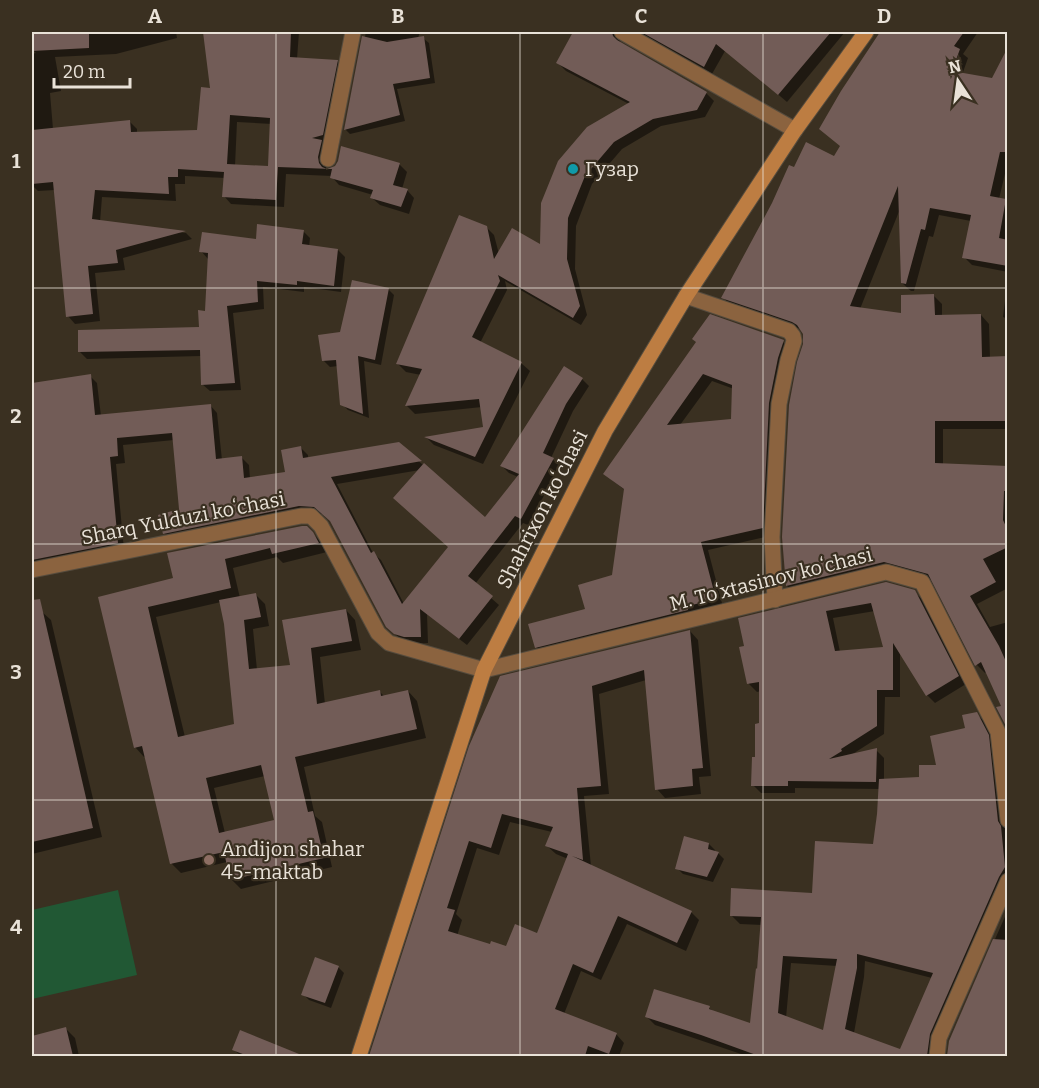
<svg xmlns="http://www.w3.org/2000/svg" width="1039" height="1088" viewBox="0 0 1039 1088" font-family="Bitter,serif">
<rect width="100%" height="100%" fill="#3a3021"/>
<polygon fill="#215834" points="118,890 137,975 32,999 32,910"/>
<g fill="#0007" fill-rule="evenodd">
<path d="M32 32H176L177 38 116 54 55 57 61 91 50 93 53 129 129 121 137 129V134L198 131 212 89 205 32H299L297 59 337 61 345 69 330 142 323 144 329 150 326 166V170L336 167 399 164 407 172 402 189 407 190 414 198 409 214 380 205 372 198 373 195 339 185 332 177V176L286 174 284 207 231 204 224 196 225 178 185 176V184H175L176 201 102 197 100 222 186 233 192 239 123 258 125 270 95 273 100 321 75 324 68 316 55 190 38 191 32 185V54L36 53 33 50ZM237 122 272 124 269 168 235 166Z"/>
<polygon points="366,32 420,32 418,38 423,38 429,43 435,83 397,89 405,121 350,134 345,129"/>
<polygon points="575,32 627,32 622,35 620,42 706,93 714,101 705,117 661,126 622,149 592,184 576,226 575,269 587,315 581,325 505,281 507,290 480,343 521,363 530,371 483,464 434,445 427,438 484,428 482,407 415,414 407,406 421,375 406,372 398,364 486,227 494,235 499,254 541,246 629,104 566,71 558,63"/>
<polygon points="637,32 695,32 717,43 725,51 712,74"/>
<polygon points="728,32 845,32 787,102 735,58"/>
<polygon points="883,32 978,32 963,54 968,58 962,75 993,79 1008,50 1008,161 999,199 1005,200 1008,203 1008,272 972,265 964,257 971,221 939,215 933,237 929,236 914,291 911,291 902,283 900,209 860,309 903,315 933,295 942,304 942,317 981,315 989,324 990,358 1008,357 1008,429 943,429 943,464 1007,467 1008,448 1008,588 977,604 990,627 1008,622 1008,653 1006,654 1008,658 1008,727 1003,707 987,671 985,673 977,665 933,580 894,570 796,594 787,586 783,537 805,344 804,334 801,329 731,306 723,297 795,169 834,158 842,147 842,91"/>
<polygon points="303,231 310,238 309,247 338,250 345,257 341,292 304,287 304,292 263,287 264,309 233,313 241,390 210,391 202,384 201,356 87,359 80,352 200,328 207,313 208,259 201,251"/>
<polygon points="388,289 394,295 381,365 364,361 369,418 348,410 342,404 338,366 330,367 324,361 341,334"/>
<polygon points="1006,293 1008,293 1008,319 1003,317"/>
<path d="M698 342H783L791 350 770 536 708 550 723 607 544 655 536 647 587 610 613 577 625 490 613 481 605 473ZM712 381 734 389 733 421 680 425Z"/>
<path d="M90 376 97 383 101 416 210 405 217 413 222 460 242 458 249 465 250 479 286 473 301 448 308 455V458L399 444 485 519 518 477 509 473 502 466 582 379 589 386 573 411 551 458 560 466 528 525 523 523 475 584 499 605 467 645 427 614 428 643 412 644 403 641 395 634 331 521 323 514 307 513 171 540 164 533 180 510 174 440 123 445 125 463 116 464 124 550 32 568V384ZM420 470 449 547 404 604 381 560 373 553 337 484Z"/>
<path d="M306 527 322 543 327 552 283 563 277 557 233 568 240 598 256 595 265 604 269 626 253 629 257 670 292 666 346 610 355 620 361 650 320 657 325 704 379 691 385 697 408 691 417 701 426 738 304 767 315 816 322 822 332 867 241 889 231 879 227 862 181 873 172 864 146 756 144 757 135 747 100 598 175 580 169 554ZM221 602 225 624 235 725 185 737 156 617ZM265 776 276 821 225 833 214 788Z"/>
<path d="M914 592 923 600 966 684 935 703 927 695 900 652V697H885L884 734 851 755 876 750 884 758V780L921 778 938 766 976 714 985 722 996 745 1006 831H1008V885L936 1056H747L655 1025 647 1017 709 1008 713 1011 751 1026 762 925 740 924 731 915 814 894 874 846 880 789 795 788V793H761L753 785 760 725 761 691 757 692 749 684 746 647 740 619ZM875 611 885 649 840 652 833 618ZM865 961 932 978 901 1051 854 1033 864 977ZM791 963 837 966 825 1033 786 1018Z"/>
<polygon points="41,611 51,620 102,837 32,854 32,802 35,801 32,786 32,613"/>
<path d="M690 631 698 640 711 776 699 777 701 794 665 798 657 789 646 680 599 694 609 794 584 796 591 866 691 912 699 920 686 951 627 924 601 980 581 971 564 1014 616 1034 624 1043 619 1056H604L597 1054 596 1056H371L471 747ZM510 822 552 832 547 846 556 854 568 859 538 935 507 948 491 946 457 936 462 920 456 914 477 848 499 855Z"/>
<polygon points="709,844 715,850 714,852 718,853 724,859 713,882 683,874 677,868"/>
<polygon points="1008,910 1008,1025 998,1027 999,1056 969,1056 967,1002"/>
<polygon points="338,967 344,973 331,1008 309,1000 303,994"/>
<polygon points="66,1029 75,1038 79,1056 32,1056 32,1037"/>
<polygon points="241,1032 302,1056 241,1056 234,1050"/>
</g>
<g fill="#725c57" fill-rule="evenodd">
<polygon points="32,32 89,32 89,48 32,51"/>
<path d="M203 32H291L290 57 338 60 323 135 312 138 322 140 318 157 319 163 322 167 327 169 335 166 338 161 341 146 400 163 393 185 408 189 401 207 370 198 373 190 330 178 332 169 278 167 276 200 222 197 224 172 178 169V177H168L169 194 95 190 92 219 186 231 116 250 118 263 88 266 93 314 66 317 53 182 32 184V130L130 120 131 132 197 130 201 87 210 88ZM230 115 270 118 268 166 227 164Z"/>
<polygon points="573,32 612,32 613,36 617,40 707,92 697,110 653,119 614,142 585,176 568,218 567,259 580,306 573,318 498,275 500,281 472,337 522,362 475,457 424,437 483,427 479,399 405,406 422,369 396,364 459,215 487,226 494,259 512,228 540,244 541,203 558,161 587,127 630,102 556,63"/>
<polygon points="641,32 831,32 778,95 716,44 704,67"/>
<polygon points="880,32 964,32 954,46 960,49 952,71 992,78 1008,47 1008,152 1000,152 990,196 1006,199 999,238 1008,240 1008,266 962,258 971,215 930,208 925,230 921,229 906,284 901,283 898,186 850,306 901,313 901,295 934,294 935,315 981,314 982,357 1008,356 1008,421 935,421 935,463 1008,466 1008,491 1004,491 1003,520 1008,531 1008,547 983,559 996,582 970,596 999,646 1008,666 1008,730 996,707 1001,706 981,662 975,666 928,574 884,562 786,586 782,537 789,405 797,362 803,344 803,334 797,325 792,322 721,298 772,203 789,165 794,167 806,142 834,156 840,146 819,129 841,91"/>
<polygon points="362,36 387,42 424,36 430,78 393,84 400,115 344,130"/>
<polygon points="257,224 304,230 302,244 338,249 334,286 297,281 297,285 257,281 258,302 227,306 235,383 201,385 200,350 78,352 78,330 199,327 198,310 205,311 208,253 199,252 202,232 256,239"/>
<polygon points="352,280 389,288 375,360 358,356 363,414 340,405 336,360 322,361 318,335 340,332"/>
<path d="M710 314 784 340 778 358 769 403 763 528 701 542 716 599 688 606V610L535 648 528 624 585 609 578 585 612 575 624 489 603 474 696 342 692 339ZM703 374 732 385 731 419 667 425Z"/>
<polygon points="564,366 583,378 566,404 543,453 554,458 521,519 515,516 468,576 493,596 459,639 420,609 421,637 404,637 394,634 386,627 330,521 314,507 299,506 163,534 158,515 179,509 172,433 117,438 118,456 110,457 118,543 32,560 32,383 91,374 95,415 211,404 216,459 242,456 244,478 285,472 281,450 301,446 303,458 399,442 422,461 331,477 371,553 374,551 402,604 448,547 393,498 424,463 485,517 519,474 500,466"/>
<path d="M302 526H307L313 532 319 543 272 554 270 548 225 559 231 588 148 607 178 737 234 724 224 624 219 600 256 593 261 617 244 620 249 669 290 665 282 620 346 609 352 641 311 648 317 704 380 690 381 696 408 690 417 729 295 757 308 812 313 811 324 858 230 880 224 852 170 864 142 746 134 748 98 597 173 578 167 553ZM261 765 274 820 219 833 206 778Z"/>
<path d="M886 582 915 590 959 676 926 696 893 643V690H877V726L841 749 842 751 829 759 877 748 876 782 788 781V786H751L752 757H755V724L759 723V682L747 684 739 647 744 646 738 618ZM871 603 883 647 835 651 826 611Z"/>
<polygon points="40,599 93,828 32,842 32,600"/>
<path d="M690 630 703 768 692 769 693 786 655 790 644 670 592 686 601 786 577 788 583 860 572 856 692 911 677 943 618 916 593 973 573 964 555 1009 617 1033 609 1054 588 1046 585 1056H369L469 746 500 676ZM502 814 553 827 545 846 568 854 537 933 515 924 506 946 491 941 490 944 448 931 455 910 447 908 469 841 491 848Z"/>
<path d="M977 712 989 735 998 821 1001 826 1005 867 999 877 930 1034 927 1056H759L701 1035 645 1017 654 989 710 1006 709 1009 750 1023 756 968 757 969 761 917 730 916 731 888 812 893 815 841 873 844 877 814 879 779 919 777V765H936L930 736 965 728 962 715ZM857 954 933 973 900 1049 845 1029 857 968ZM783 956 837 959 823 1030 778 1013Z"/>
<polygon points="684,836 709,843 708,849 719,852 707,877 675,869"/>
<polygon points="993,939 1008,940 1008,1056 947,1056 949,1041"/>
<polygon points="315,957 339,966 325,1003 301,995"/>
<polygon points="66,1027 73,1056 32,1056 32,1036"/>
<polygon points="240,1030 304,1056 248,1056 232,1050"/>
</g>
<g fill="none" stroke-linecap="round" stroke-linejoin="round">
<g stroke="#564c3e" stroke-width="17">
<g id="street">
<polyline points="622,32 795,130"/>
<polyline points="328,159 353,32"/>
<polyline points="686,296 789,331 793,336 794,341 788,360 779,404 772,537 775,600"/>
<polyline points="32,570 301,516 311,516 321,526 378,633 389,643 484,670 886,572 922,582 998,732 1008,820"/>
<polyline points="937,1056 939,1038 1008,881"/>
</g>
</g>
<g stroke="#564c3e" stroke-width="17">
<polyline id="secondary" points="359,1056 484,670 605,431 686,296 795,130 866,32"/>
</g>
<use href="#street" stroke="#8b633f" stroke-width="15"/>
<use href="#secondary" stroke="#bd7d42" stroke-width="15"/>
</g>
<path fill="none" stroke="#e9e2d8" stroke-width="1.5" stroke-opacity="0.55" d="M276 32V1056M520 32V1056M763 32V1056M32 288H1008M32 544H1008M32 800H1008"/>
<circle fill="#0f9aa8" stroke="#3a3021" stroke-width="2" cx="573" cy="169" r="6"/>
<circle fill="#8d6e63" stroke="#3a3021" stroke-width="2" cx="209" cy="860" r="6"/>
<g text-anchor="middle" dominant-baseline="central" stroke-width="4.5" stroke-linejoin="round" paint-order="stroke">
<g font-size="20" fill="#e9e2d8" stroke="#3a3021" text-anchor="start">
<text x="585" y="169">Гузар</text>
<text x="221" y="849">Andijon shahar<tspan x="221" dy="23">45-maktab</tspan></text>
</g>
<g font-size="20" fill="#e9e2d8" stroke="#3a3021">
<text transform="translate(542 509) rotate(-63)">Shahrixon koʻchasi</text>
<text transform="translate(183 518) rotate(-11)">Sharq Yulduzi koʻchasi</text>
<text transform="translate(771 579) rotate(-14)">M. Toʻxtasinov koʻchasi</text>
</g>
</g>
<rect width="1039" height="1088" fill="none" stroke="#3a3021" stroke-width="66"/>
<g transform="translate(958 81) rotate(347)" stroke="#3a3021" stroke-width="4.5" paint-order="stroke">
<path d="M0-4.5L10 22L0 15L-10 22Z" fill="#e9e2d8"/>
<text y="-9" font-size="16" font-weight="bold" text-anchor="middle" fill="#e9e2d8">N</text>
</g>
<path d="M54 78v9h76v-9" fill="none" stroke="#e9e2d8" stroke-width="3"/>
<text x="63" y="78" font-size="18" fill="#e9e2d8" stroke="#3a3021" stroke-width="4.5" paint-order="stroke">20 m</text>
<rect x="33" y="33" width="973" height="1022" fill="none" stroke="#e9e2d8" stroke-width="2"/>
<g font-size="20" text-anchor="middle" font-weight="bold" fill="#e9e2d8">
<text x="155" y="23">A</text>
<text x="398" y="23">B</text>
<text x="641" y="23">C</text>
<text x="884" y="23">D</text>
<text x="16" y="168">1</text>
<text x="16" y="423">2</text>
<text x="16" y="679">3</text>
<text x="16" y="934">4</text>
</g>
</svg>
